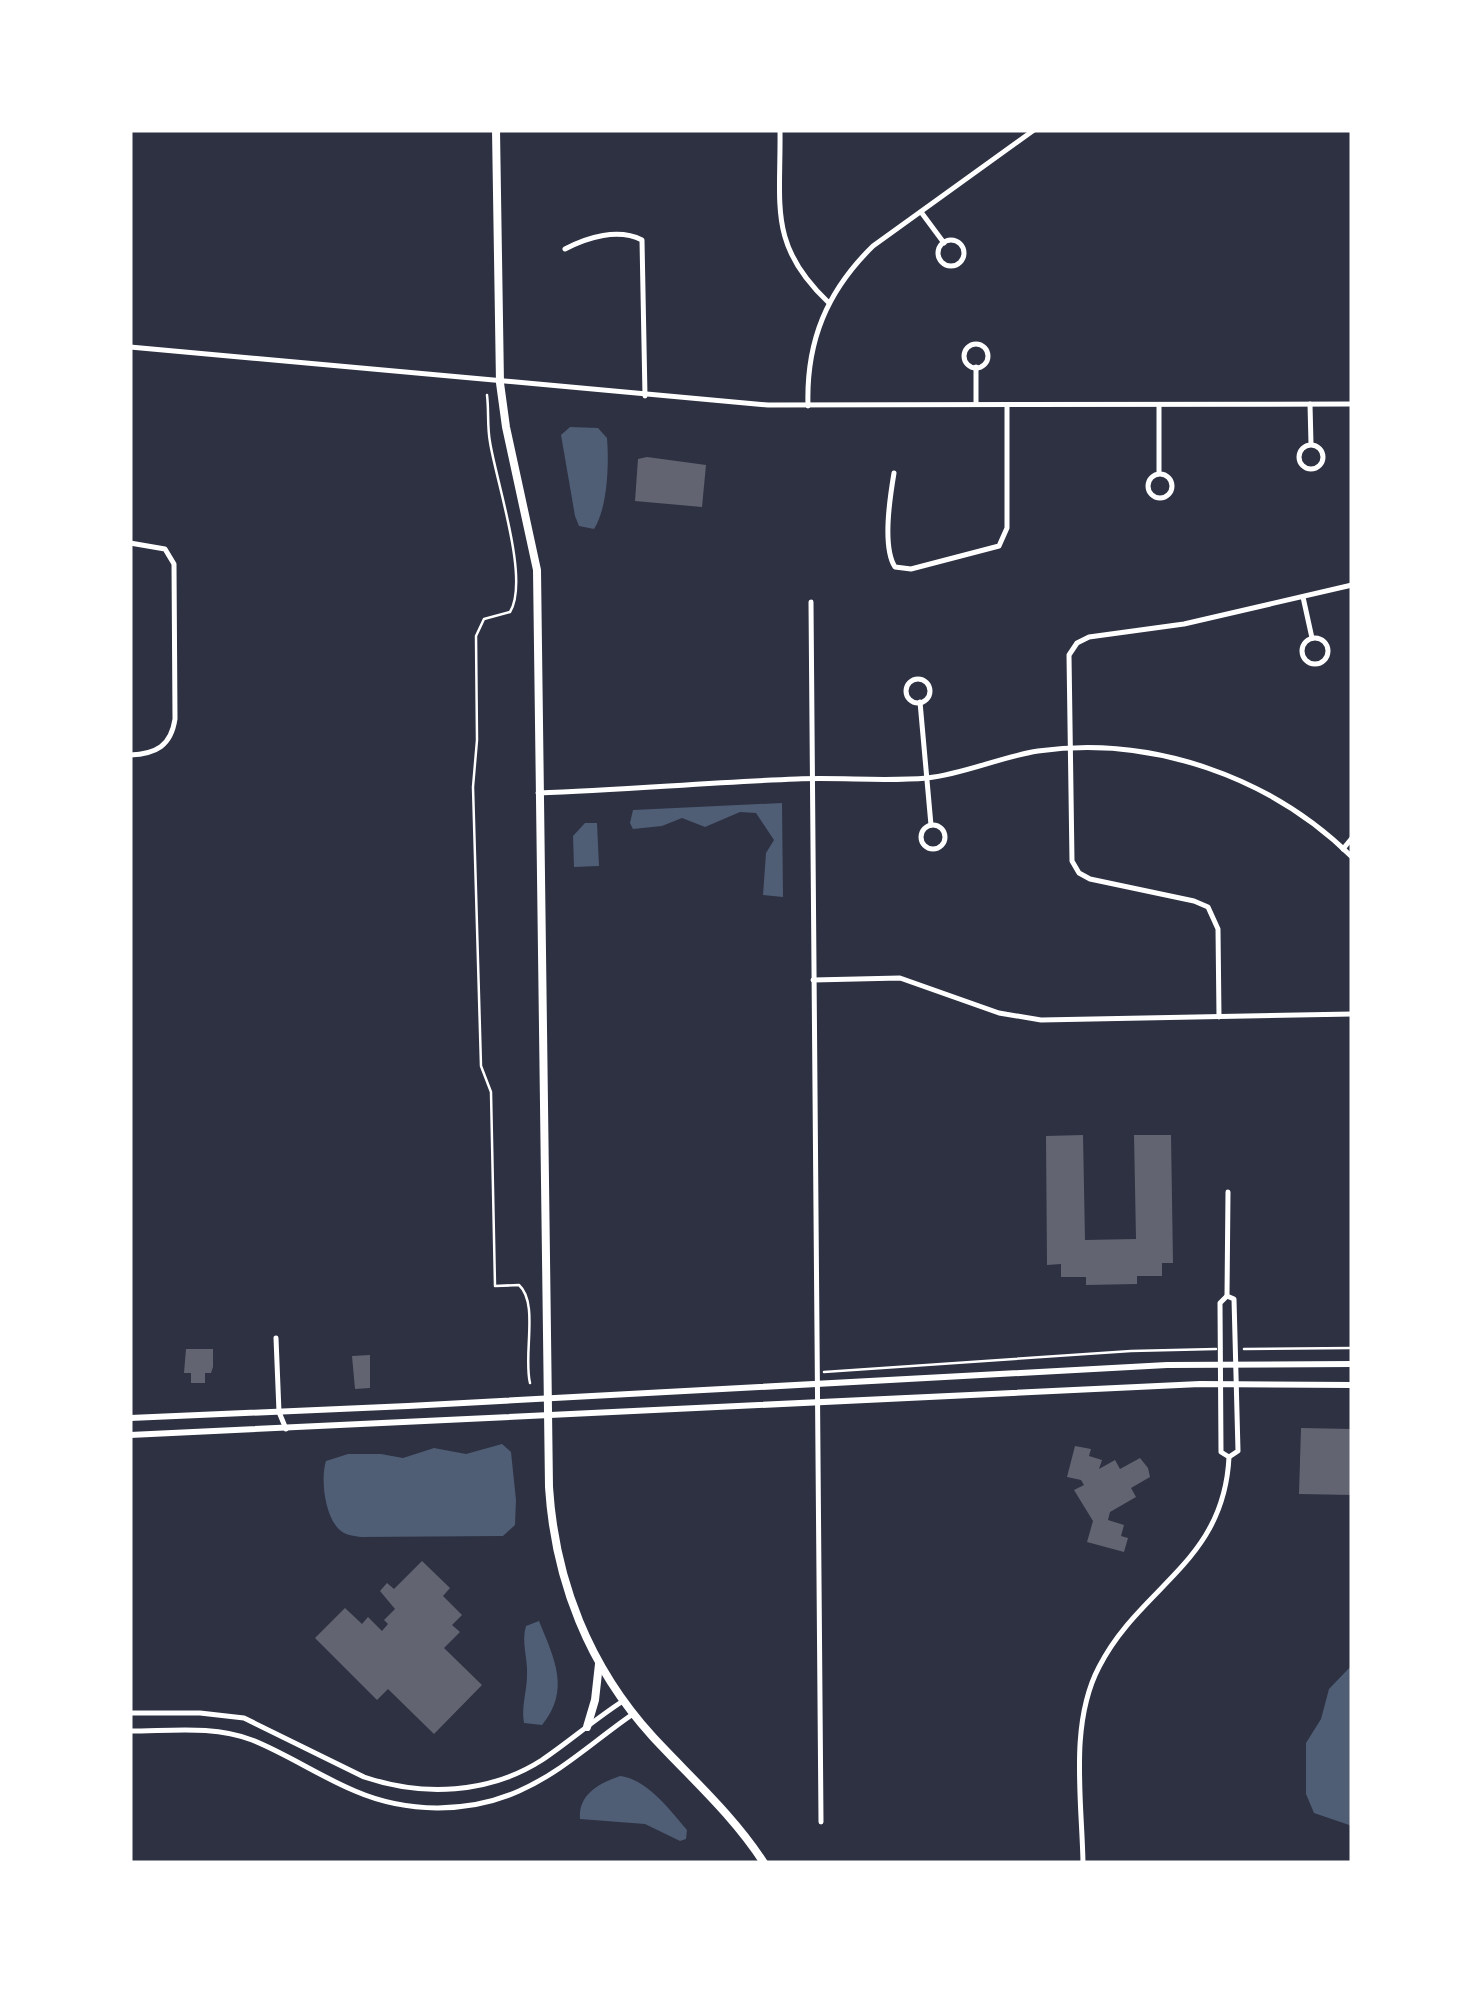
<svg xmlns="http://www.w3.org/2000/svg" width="1482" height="1993" viewBox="0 0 1482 1993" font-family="Lato,sans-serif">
<rect width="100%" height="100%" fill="#2d3142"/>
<g fill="#4f5d75">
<path d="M570 427 598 428 607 438C609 463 608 507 594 529L579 526 575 516 561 435Z"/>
<polygon points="782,803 783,897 763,895 766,853 774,840 756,813 740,812 705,827 682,818 662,826 633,829 630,823 633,810"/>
<polygon points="585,823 597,823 599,866 574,867 573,836"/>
<path d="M502 1444 511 1452 516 1500 515 1525 503 1536 361 1537C356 1536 350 1536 344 1533 325 1523 320 1479 326 1461L348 1454H381L403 1458 434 1448 466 1454Z"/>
<path d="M539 1621C554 1658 571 1690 542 1725L524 1723C521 1707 527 1691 527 1675 528 1658 521 1642 526 1626Z"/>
<polygon points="1352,1665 1352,1826 1314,1813 1306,1794 1306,1743 1321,1719 1329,1689"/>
<path d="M620 1776C647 1779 670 1810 687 1830L686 1839 680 1841 645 1824 580 1819C578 1794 600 1783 620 1776Z"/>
</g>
<g fill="#626471">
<polygon points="647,457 706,465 702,507 635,501 638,459"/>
<polygon points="1083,1135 1085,1240 1136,1239 1134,1135 1171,1135 1173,1263 1162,1263 1162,1276 1137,1276 1137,1284 1086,1285 1086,1277 1061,1277 1061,1264 1047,1265 1046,1136"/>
<polygon points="186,1349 213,1349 213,1367 211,1373 205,1373 205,1383 191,1383 191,1373 184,1373"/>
<polygon points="370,1355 370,1388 355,1389 352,1356"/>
<polygon points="1301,1428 1352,1429 1352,1495 1299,1494"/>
<polygon points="1075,1446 1091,1449 1089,1456 1102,1460 1099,1469 1115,1460 1120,1469 1140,1458 1148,1468 1150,1477 1131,1488 1136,1497 1110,1512 1108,1520 1124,1525 1121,1536 1128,1538 1124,1552 1087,1542 1093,1521 1074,1490 1084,1485 1081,1480 1067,1477"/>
<polygon points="422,1561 450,1588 443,1596 462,1615 452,1625 460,1632 444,1648 482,1685 434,1734 388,1689 377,1700 315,1638 345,1608 362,1624 368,1617 382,1631 388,1624 384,1620 395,1609 380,1591 387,1583 394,1589"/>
</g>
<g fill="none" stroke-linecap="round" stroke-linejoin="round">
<g stroke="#fff" stroke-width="2.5">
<path d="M487 395C489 411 487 426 490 442 496 481 530 580 510 612L484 619 476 636 477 740 473 787 481 1066 491 1092 495 1286 519 1285C539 1303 523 1355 530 1383"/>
<polyline points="1244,1349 1352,1348"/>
<polyline points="824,1372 1131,1351 1216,1349"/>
</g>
<g stroke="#fff" stroke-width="5">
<path d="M780 130C781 206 768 245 828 302"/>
<polyline points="921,212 944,243"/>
<circle cx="951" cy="253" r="13"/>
<path d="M565 249C588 237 618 228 642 240L645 396"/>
<circle cx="976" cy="356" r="12"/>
<polyline points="130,347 768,405 1352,404"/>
<polyline points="976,367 976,404"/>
<polyline points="1310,404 1311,444"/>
<path d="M808 406C806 341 827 291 873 246L1034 130"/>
<polyline points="1159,406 1159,473"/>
<circle cx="1311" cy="457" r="12"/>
<path d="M894 473C890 497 882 547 895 567L911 569 999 546 1007 528V405"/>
<circle cx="1160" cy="486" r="12"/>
<path d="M130 543 165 549 174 564 175 719C171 746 156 754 130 755"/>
<polyline points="1303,597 1312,638"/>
<polyline points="811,602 821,1822"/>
<circle cx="1315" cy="651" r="13"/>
<circle cx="918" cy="691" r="12"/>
<polyline points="920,702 931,825"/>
<path d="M538 793C625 790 711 782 797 779 840 777 884 782 927 778 964 774 1000 757 1038 751 1152 735 1271 777 1352 857"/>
<circle cx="933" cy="837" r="12"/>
<polyline points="1343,849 1352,838"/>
<polyline points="813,980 900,978 999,1013 1041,1020 1352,1014"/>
<polyline points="1219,1017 1218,929 1208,907 1194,901 1090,879 1079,873 1072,861 1069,655 1077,643 1089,637 1184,624 1352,585"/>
<polyline points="1228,1192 1227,1296 1234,1299 1238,1451 1229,1457"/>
<polyline points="276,1338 279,1412 286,1429"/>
<path d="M130 1713H200L244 1718 364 1777C423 1797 489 1794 542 1760 570 1741 595 1719 623 1701"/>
<path d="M130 1731C170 1731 214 1725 252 1740 287 1754 319 1776 355 1791 406 1813 468 1814 519 1791 562 1772 595 1740 633 1714"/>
<path d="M1083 1863C1082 1801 1069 1724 1099 1667 1140 1586 1224 1563 1229 1457L1221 1452 1220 1303 1227 1296"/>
</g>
<g stroke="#fff" stroke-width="6">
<polyline points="130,1418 408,1406 1167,1365 1352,1364"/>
<polyline points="130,1435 1200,1384 1352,1385"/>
</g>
<g stroke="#fff" stroke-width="8">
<path d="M496 130 500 383 506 427 537 570 549 1487C555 1581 589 1667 653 1737 691 1778 733 1815 764 1863"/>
<polyline points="587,1727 595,1700 599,1664"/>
</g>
</g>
<rect width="1482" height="1993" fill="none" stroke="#ffffff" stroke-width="265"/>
</svg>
